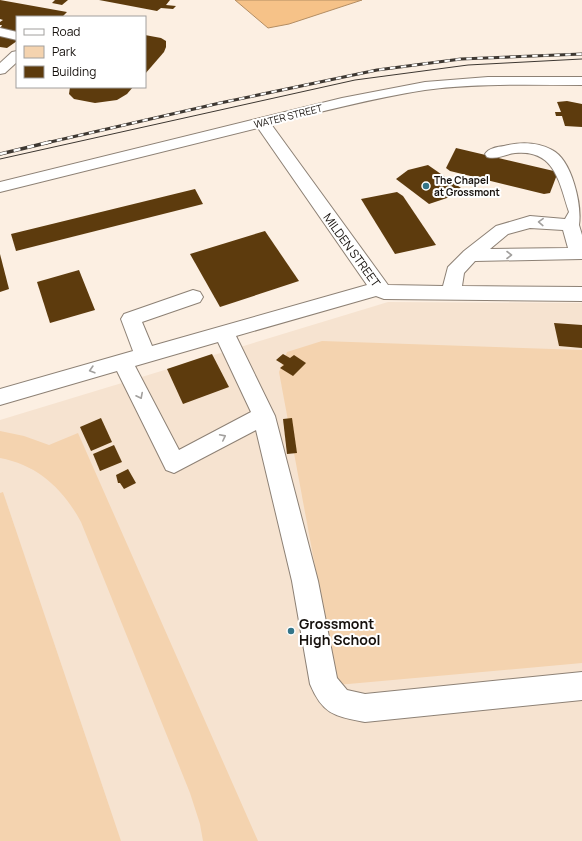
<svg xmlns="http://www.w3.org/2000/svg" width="582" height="841" viewBox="0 0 582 841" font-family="Manrope,sans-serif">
<rect width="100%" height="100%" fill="#fcefe2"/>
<polygon fill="#f6e3d0" points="388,302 582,303 582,841 0,841 0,420"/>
<g fill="#f4d3af">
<polygon points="322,341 582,350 582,663 337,685 279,372 287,352"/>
<path d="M0 431 24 436 49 445 78 433 258 841H203L200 824 190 793 81 522C63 489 38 465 0 458Z"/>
<polygon points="3,492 121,841 0,841 0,493"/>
</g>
<polygon fill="#f6c288" stroke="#b38d63" points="235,0 362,0 289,24 268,28"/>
<g fill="#5d3b0d">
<polygon points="0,0 67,12 62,17 17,17 17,32 0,29 2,25 0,25 0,22 3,20 0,19"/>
<polygon points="55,0 68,0 62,5 52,3"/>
<polygon points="99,0 170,0 166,5 176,6 173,9 161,8 157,11"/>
<polygon points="145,35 161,38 166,41 166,47 164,52 145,74"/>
<polygon points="0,36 17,39 17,41 7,48 0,47"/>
<polygon points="70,87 133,87 127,94 117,100 95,103 74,99 69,94"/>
<polygon points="567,101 582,104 582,127 565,126 562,116 556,116 555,112 561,112 557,102"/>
<polygon points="456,148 558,172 550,193 544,194 450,171 446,168"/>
<polygon points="428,165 461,188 447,198 429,204 396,179 408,170"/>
<polygon points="195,189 203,204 16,251 11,234"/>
<polygon points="397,192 403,196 436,245 395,254 361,199"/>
<polygon points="265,231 299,281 220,307 190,254"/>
<polygon points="0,254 9,289 0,292"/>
<polygon points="79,270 95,310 50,323 37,282"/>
<polygon points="554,323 582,325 582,348 559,346"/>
<polygon points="212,354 229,387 183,404 167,369"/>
<polygon points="283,354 290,358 294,355 306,363 293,376 280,368 284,365 276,360"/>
<polygon points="101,418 112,442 91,451 80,427"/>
<polygon points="292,418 297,453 287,454 283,419"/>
<polygon points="114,445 122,462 100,471 93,454"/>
<polygon points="128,469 136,483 124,489 120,483 118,483 116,475"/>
</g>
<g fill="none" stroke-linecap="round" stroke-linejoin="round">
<g stroke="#8d8175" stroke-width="2">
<g id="minor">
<polygon points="0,28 17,32 17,40 0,36"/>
<polygon points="17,51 17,62 5,73 0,74 0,63 12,52"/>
<path d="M488 77H582V85C530 85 476 83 425 90 373 98 321 112 271 124L388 285 443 286 448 267 464 251 496 226 530 216 565 219 569 212C559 182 555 149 515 153 505 154 497 160 487 157L485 154C489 148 497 147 504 146 520 142 537 142 552 150 572 160 582 205 579 225L582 235V259L475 261 464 273 462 286 582 287V301L384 299 376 296 236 336 275 416 318 581 337 678 347 690 365 694 582 672V700L365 722C335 716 323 715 310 684L292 581 256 430 174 473 166 470 117 371 0 405V389L133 351 121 319 124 314 193 290 200 292 203 297 200 302 142 322 152 346 367 285 258 128 0 192V182L342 98 425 82ZM530 228 563 230 568 248 490 249 508 234ZM218 342 251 412 179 450 135 366Z"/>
</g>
</g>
<use href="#minor" fill="#fff" fill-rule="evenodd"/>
<polyline stroke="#3e3832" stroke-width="1" points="0,159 355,80 468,65 582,59"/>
<g stroke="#3e3832" stroke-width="3">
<polyline id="rail-far1" points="46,143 220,103 377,70 461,59 582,54"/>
</g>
<g stroke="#3e3832" stroke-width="3.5">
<polyline id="rail" points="0,154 50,142"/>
</g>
<use href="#rail-far1" stroke="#fff" stroke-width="2" stroke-dasharray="5.5" stroke-linecap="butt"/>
<use href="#rail" stroke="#fff" stroke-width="2.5" stroke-dasharray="7" stroke-linecap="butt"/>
</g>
<defs><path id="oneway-chevron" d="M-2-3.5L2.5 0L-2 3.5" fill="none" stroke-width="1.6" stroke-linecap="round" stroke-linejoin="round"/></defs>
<g stroke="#a2a09e">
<use href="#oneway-chevron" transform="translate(541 222) rotate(-178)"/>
<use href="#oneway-chevron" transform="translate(509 255)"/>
<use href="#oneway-chevron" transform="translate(92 370) rotate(164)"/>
<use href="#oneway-chevron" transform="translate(140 396) rotate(63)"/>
<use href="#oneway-chevron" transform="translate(223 437) rotate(-27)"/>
</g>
<g fill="#347588" stroke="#fff" stroke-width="1.5">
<circle cx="426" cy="186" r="4"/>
<circle cx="291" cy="631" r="4"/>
</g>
<g text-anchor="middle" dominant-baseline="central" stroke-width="4" stroke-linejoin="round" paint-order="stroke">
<g font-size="10" fill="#16110d" stroke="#fff">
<text transform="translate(288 116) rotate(-14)">WATER STREET</text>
</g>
<g font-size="10" font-weight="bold" fill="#16110d" stroke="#fff" text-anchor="start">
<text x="434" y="180">The Chapel<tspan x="434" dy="12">at Grossmont</tspan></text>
</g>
<g font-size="12" fill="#16110d" stroke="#fff">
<text transform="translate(352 250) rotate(54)">MILDEN STREET</text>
</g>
<g font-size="14" font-weight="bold" fill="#16110d" stroke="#fff" text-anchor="start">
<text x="299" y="623">Grossmont<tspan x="299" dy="16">High School</tspan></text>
</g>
</g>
<rect x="16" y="16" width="130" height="72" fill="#ffffff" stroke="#a2a09e"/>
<rect x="24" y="29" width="20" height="6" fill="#ffffff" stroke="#a2a09e"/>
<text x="52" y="36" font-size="12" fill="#16110d">Road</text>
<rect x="24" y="46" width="20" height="12" fill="#f4d3af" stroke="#a2a09e"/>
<text x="52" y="56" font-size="12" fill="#16110d">Park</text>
<rect x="24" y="66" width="20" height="12" fill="#5d3b0d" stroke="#a2a09e"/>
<text x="52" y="76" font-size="12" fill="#16110d">Building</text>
</svg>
